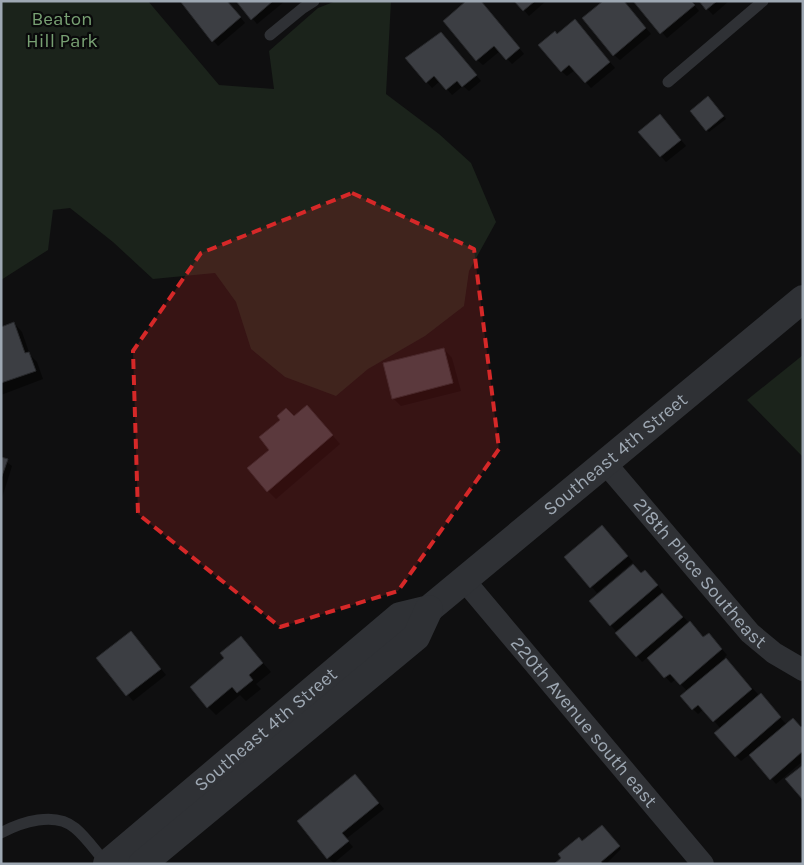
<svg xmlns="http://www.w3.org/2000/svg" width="804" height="865" viewBox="0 0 804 865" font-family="Karla,sans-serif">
<rect width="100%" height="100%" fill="#0f0f10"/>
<g fill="#1b231b">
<polygon points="1,1 148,1 219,85 274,89 269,51 318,8 336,1 391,1 386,94 439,134 471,163 496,222 469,271 464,306 425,336 368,369 336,396 285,377 251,349 236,302 215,273 153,279 113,242 70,208 53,210 48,250 1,280"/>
<polygon points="803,355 803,457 747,400"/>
</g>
<g fill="#0007">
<polygon points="182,1 227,1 245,23 218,46 180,2"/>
<polygon points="237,1 285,1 257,24"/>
<polygon points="480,1 524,54 512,64 500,51 483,65 477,60"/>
<polygon points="516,1 546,1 529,16"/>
<polygon points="623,1 651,34 620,60 614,55"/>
<polygon points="635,1 691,1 699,11 667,38"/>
<polygon points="700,1 729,1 713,15"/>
<polygon points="580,26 615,68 591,88 575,70 567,76 561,71 558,36"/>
<polygon points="446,39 481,81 469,91 463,86 452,95 440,81 432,88 407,58"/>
<polygon points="710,100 726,119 709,132 707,130"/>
<polygon points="665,121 686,146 666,162 640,132"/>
<polygon points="14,323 22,332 30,355 37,362 43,379 1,395 1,328"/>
<polygon points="444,349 452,358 461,391 401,406 393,398"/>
<polygon points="315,415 340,444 276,499 268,491 271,450 294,418"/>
<polygon points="1,458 12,466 1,501"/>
<polygon points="607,532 633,562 597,593 566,557"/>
<polygon points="642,574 651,577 663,592 661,593 704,639 714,640 727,655 724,658 787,725 803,728 803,761 776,784 750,754 741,761 736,756 721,729 704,709 698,714 693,709 688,692 676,679 671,683 648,657 642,662 591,602"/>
<polygon points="136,638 166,675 133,701 98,658"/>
<polygon points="241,638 271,672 256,684 261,689 246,701 240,695 216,715 208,707"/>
<polygon points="361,781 384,809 346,839 353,847 334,863 328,858"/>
<polygon points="604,829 621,849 606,864 556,864"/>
</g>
<g fill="#3c3e43" stroke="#28292c">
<polygon points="180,1 227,1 241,17 212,42"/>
<polygon points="236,1 273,1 251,20"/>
<polygon points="466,1 481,1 520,48 506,60 494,46 476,61 443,21"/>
<polygon points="514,1 535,1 523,11"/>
<polygon points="603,1 624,1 646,28 613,56 582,18"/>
<polygon points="633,1 691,1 695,5 660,34"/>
<polygon points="699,1 717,1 706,10"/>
<polygon points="575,19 610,62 585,83 569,65 561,72 538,45 555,31 557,34"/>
<polygon points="441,32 477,75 462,87 457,81 446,90 434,76 426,83 405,58"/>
<polygon points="708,96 724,116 706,131 690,111"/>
<polygon points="660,114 681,140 660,157 638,132"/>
<polygon points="14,322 25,353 29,352 36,371 1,383 1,327"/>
<polygon points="444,348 453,383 392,399 383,363"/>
<polygon points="307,405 333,435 267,492 247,468 269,450 259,437 280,420 277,416 286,408 294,416"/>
<polygon points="1,457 8,459 1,479"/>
<polygon points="602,525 628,556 590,588 564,557"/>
<polygon points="633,564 641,573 645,570 658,585 610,626 589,601"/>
<polygon points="662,593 683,617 636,657 615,633"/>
<polygon points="690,621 703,637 709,633 722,649 680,685 670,674 664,678 647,658"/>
<polygon points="131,631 161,669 126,696 96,658"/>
<polygon points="241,636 263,663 249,675 253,680 237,693 232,687 207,708 190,687 224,658 220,653"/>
<polygon points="726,658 752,689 713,722 698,705 692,710 680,696"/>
<polygon points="761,693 781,717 735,757 714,733"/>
<polygon points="793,718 801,727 803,726 803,751 770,780 749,755"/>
<polygon points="803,765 803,800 785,779"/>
<polygon points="355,774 379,803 342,833 349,841 327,859 297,821"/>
<polygon points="602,825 620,846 601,862 603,864 554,864 561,858 558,854 579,837 582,841"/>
</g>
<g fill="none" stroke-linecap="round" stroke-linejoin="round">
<g stroke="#2f3135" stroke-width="11">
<polyline points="270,35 303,8 314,1"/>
<polyline points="668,82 763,1"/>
<path d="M1 833C21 822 55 811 75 828 87 838 96 852 107 864"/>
</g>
<g stroke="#2f3135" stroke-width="22">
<path id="s1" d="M606 464 750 633 774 653 803 670"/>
<path id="s2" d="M464 580 703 864"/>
</g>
<g stroke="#2f3135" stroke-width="28">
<path id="s3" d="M107 864 400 616 429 609 803 299"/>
<polyline points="142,864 416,637 429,609"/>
</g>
</g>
<path fill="#d62828" fill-opacity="0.2" stroke="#d62828" stroke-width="4" stroke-dasharray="10 6" stroke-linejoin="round" d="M352 193 474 249 499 449 398 591 280 627 138 514 133 351 201 253Z"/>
<g text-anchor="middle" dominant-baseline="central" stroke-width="4.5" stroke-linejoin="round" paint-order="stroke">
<g font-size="19" fill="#78a073" stroke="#0a0a0b">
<text x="62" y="19">Beaton<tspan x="62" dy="22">Hill Park</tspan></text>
</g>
<g font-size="19" fill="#9ea8b3" stroke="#0a0a0b">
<text stroke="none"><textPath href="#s3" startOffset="656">Southeast 4th Street</textPath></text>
<text stroke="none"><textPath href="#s1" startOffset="144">218th Place Southeast</textPath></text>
<text stroke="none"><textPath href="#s2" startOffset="186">220th Avenue south east</textPath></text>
<text stroke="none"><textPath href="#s3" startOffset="208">Southeast 4th Street</textPath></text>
</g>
</g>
<rect width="804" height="865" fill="none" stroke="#9ea8b3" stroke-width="5"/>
</svg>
